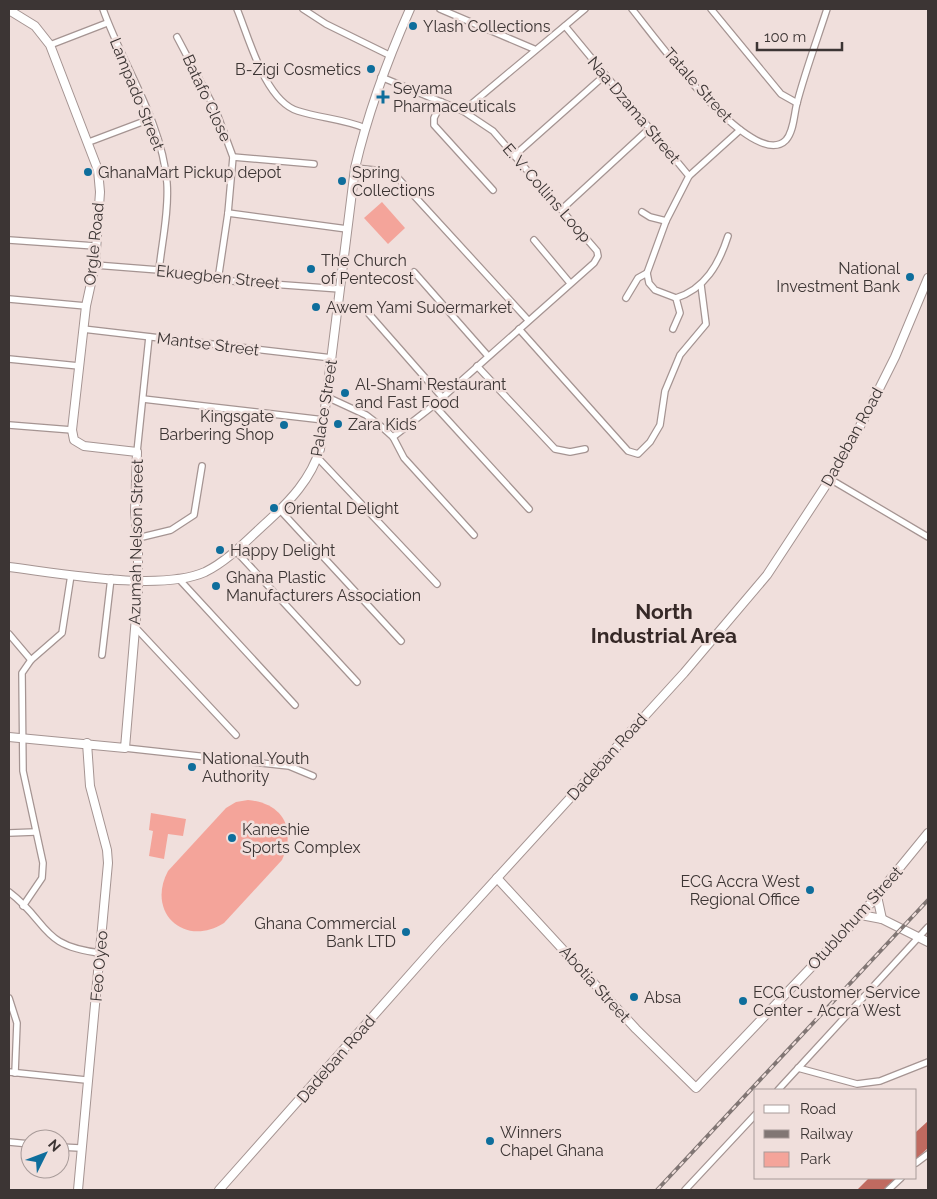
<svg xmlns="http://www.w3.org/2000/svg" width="937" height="1199" viewBox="0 0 937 1199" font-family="Raleway,sans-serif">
<rect width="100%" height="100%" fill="#f0dfdc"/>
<g fill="#f4a49a">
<polygon points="382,202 405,228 388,244 364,218"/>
<path d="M248 800C282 803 297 828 282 860L224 923C184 948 146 912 168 871L226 808 236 802Z"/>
<polygon points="151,813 186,819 183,836 168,834 164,859 149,856 153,831 149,830"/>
</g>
<g fill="#c06a60">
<polygon points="928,1121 928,1148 916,1159 916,1132"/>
<polygon points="869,1178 897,1178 885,1190 857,1190"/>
</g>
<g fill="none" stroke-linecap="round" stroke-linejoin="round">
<g stroke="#a59492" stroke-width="8">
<g id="street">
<path d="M103 9C123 66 162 121 167 183 169 211 162 242 159 270"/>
<path d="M237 9C249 38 265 101 298 111 320 118 343 119 365 128"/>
<polyline points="303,9 326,24 389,55"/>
<polyline points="440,9 534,49"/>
<path d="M632 9C651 32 753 174 786 140 794 131 794 114 797 103 805 72 817 40 827 9"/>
<polyline points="711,9 781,94 797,103"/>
<polyline points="565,26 689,176"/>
<polyline points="177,37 216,111 233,157 228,213 218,280"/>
<polyline points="50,45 107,23"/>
<polyline points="381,77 463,111 493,131 597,251 598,256 594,263 434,405 393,437"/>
<polyline points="442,102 434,118 434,125 493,190"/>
<polyline points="463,111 585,9"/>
<polyline points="89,142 150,119"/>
<polyline points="516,154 605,75"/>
<polyline points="233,157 314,164"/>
<polyline points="355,168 384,171 397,177 528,320"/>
<polyline points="562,209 650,128"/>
<polyline points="642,212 650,217 666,221"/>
<polyline points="228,213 347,229"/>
<path d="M728 236C719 264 705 289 676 298L655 290 649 283 647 273 666 221 689 176 740 130"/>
<polyline points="9,240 95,246"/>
<polyline points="534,240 570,283"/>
<polyline points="95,265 159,270 218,280 340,289"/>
<polyline points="414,272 488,356"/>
<polyline points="626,298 638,278 647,273"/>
<polyline points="9,299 86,306"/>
<polyline points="369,314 442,397"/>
<polyline points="83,329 332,358"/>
<polyline points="519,329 628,451 638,454 650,442 660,425 665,391 680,355 706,324 701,285"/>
<polyline points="673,329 680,313 676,298"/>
<polyline points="9,359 79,366"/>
<polyline points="477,366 555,449 570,452 585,449"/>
<polyline points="327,397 366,415 383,428 393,437 404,458 474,535"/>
<polyline points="143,399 324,420"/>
<polyline points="434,405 529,509"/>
<polyline points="9,425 72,430"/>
<polyline points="137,452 149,337"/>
<polyline points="317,457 437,584"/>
<polyline points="830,479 928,537"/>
<polyline points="280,510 401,641"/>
<polyline points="138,538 171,530 194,515 202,466"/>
<polyline points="235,550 357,682"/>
<polyline points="178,578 295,705"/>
<polyline points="135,627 236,735"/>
<polyline points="9,634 31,660"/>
<polyline points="102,655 111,578"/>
<polyline points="125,748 289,766 313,776"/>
<polyline points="9,833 35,832"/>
<path d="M9 892C50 923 39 946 101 953"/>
<polyline points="23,906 42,878 43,863 23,771 22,673 31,660 62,633 71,575"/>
<polyline points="9,998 17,1023 15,1073"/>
<polyline points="798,1068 857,1084 880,1081 928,1062"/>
<polyline points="9,1072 86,1080"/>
<polyline points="778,1090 928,927"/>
<polyline points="9,1142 30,1144"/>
<polyline points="60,1147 80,1148"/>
<polyline points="916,1163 928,1154"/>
<polyline points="685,1190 756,1114"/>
<polyline points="888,1190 901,1178"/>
</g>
</g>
<g stroke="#a59492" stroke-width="10">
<g id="secondary">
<polyline points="9,10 35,26 50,45 98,170 100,192 95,265 86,306 72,430 74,440 84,446 137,452 135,512 138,542 138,593 125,748 9,737"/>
<path d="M9 567C58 573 160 592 205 572 228 561 248 539 267 522 290 501 311 479 320 449L355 168C368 112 387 61 410 9"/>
<polyline points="497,878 636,1029 696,1088 861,915 928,833"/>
<polyline points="877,896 882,919"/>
<polyline points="861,915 882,919 928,942"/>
<polyline points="78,1190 108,863 107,850 90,786 87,743"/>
<polyline points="219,1190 437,944 684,673 767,575 830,479 864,419 895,357 928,278"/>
</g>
</g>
<use href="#street" stroke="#fff" stroke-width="5.5"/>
<use href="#secondary" stroke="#fff" stroke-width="8"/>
<g stroke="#817674" stroke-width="4">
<polyline id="rail" points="657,1190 928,900"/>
</g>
<use href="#rail" stroke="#f0dfdc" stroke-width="2" stroke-dasharray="5.5" stroke-linecap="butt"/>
</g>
<g fill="#0e6e9c" stroke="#f0dfdc" stroke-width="2">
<circle cx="413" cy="26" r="5"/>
<circle cx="371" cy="69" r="5"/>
<path d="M380.5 89.5h5v5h5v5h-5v5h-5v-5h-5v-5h5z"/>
<circle cx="88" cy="172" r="5"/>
<circle cx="342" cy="181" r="5"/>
<circle cx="311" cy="269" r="5"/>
<circle cx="910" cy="277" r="5"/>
<circle cx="316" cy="307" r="5"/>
<circle cx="345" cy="393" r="5"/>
<circle cx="338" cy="424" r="5"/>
<circle cx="284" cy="425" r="5"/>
<circle cx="274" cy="508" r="5"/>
<circle cx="220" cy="550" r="5"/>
<circle cx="216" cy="586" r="5"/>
<circle cx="192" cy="767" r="5"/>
<circle cx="232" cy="838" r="5"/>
<circle cx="810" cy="890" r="5"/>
<circle cx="406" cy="932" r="5"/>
<circle cx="634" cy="997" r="5"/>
<circle cx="743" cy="1001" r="5"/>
<circle cx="490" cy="1141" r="5"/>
</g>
<g text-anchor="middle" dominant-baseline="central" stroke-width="5" stroke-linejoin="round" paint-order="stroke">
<g font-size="16" fill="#3c3534" stroke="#f0dfdc" text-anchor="start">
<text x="423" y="26">Ylash Collections</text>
<text x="361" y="69" text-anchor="end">B-Zigi Cosmetics</text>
<text x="393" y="88">Seyama<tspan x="393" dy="18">Pharmaceuticals</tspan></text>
<text x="98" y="172">GhanaMart Pickup depot</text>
<text x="352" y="172">Spring<tspan x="352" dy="18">Collections</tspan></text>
<text x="321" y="260">The Church<tspan x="321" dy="18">of Pentecost</tspan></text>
<text x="900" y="268" text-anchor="end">National<tspan x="900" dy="18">Investment Bank</tspan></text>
<text x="326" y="307">Awem Yami Suoermarket</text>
<text x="355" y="384">Al-Shami Restaurant<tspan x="355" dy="18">and Fast Food</tspan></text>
<text x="274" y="416" text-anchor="end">Kingsgate<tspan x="274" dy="18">Barbering Shop</tspan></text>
<text x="348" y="424">Zara Kids</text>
<text x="284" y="508">Oriental Delight</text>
<text x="230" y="550">Happy Delight</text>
<text x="226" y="577">Ghana Plastic<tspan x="226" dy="18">Manufacturers Association</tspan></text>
<text x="202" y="758">National Youth<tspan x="202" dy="18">Authority</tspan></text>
<text x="242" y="829">Kaneshie<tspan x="242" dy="18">Sports Complex</tspan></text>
<text x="800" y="881" text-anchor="end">ECG Accra West<tspan x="800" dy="18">Regional Office</tspan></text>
<text x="396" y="923" text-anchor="end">Ghana Commercial<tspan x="396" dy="18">Bank LTD</tspan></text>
<text x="753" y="992">ECG Customer Service<tspan x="753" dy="18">Center - Accra West</tspan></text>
<text x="644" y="997">Absa</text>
<text x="500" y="1132">Winners<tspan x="500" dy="18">Chapel Ghana</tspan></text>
</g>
<g font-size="16" fill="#3c3534" stroke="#f0dfdc">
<text transform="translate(698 85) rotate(48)">Tatale Street</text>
<text transform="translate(137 94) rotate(68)">Lampado Street</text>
<text transform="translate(207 98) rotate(65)">Batafo Close</text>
<text transform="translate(634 110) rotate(50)">Naa Dzama Street</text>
<text transform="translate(547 193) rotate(49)">E. V. Collins Loop</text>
<text transform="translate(94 244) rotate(-84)">Orgle Road</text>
<text transform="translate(218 277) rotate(6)">Ekuegben Street</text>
<text transform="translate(208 344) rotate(7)">Mantse Street</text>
<text transform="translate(324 408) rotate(-81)">Palace Street</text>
<text transform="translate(852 437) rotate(-61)">Dadeban Road</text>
<text transform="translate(136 542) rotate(-89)">Azumah Nelson Street</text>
<text transform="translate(607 757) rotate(-48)">Dadeban Road</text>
<text transform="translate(855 918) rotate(-48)">Otublohum Street</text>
<text transform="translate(99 966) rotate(-85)">Feo Oyeo</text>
<text transform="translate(595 984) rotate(48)">Abotia Street</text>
<text transform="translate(336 1059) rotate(-49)">Dadeban Road</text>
</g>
<g font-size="21" font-weight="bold" fill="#362927" stroke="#f0dfdc">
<text x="664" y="611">North<tspan x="664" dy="24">Industrial Area</tspan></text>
</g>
</g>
<rect width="937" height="1199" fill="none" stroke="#3c3534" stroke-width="20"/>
<rect x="754" y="1089" width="162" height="90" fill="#f0dfdc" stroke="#a89b99"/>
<rect x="764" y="1105" width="25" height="8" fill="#ffffff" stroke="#a89b99"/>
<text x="800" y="1114" font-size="15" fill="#3c3534">Road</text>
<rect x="764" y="1130" width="25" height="8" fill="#817674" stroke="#a89b99"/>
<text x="800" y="1139" font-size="15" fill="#3c3534">Railway</text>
<rect x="764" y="1152" width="25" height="15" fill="#f4a49a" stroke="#a89b99"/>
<text x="800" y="1164" font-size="15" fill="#3c3534">Park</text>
<g transform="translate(45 1154) rotate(48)"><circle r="24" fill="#f0dfdc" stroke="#a89b99"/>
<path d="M0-4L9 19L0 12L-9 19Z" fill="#0e6e9c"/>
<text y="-8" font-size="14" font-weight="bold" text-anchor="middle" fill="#3c3534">N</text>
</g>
<path d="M757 42v8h85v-8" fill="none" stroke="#3c3534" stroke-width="2.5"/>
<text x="764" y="42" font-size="15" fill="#3c3534" stroke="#f0dfdc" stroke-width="4" paint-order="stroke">100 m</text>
</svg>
